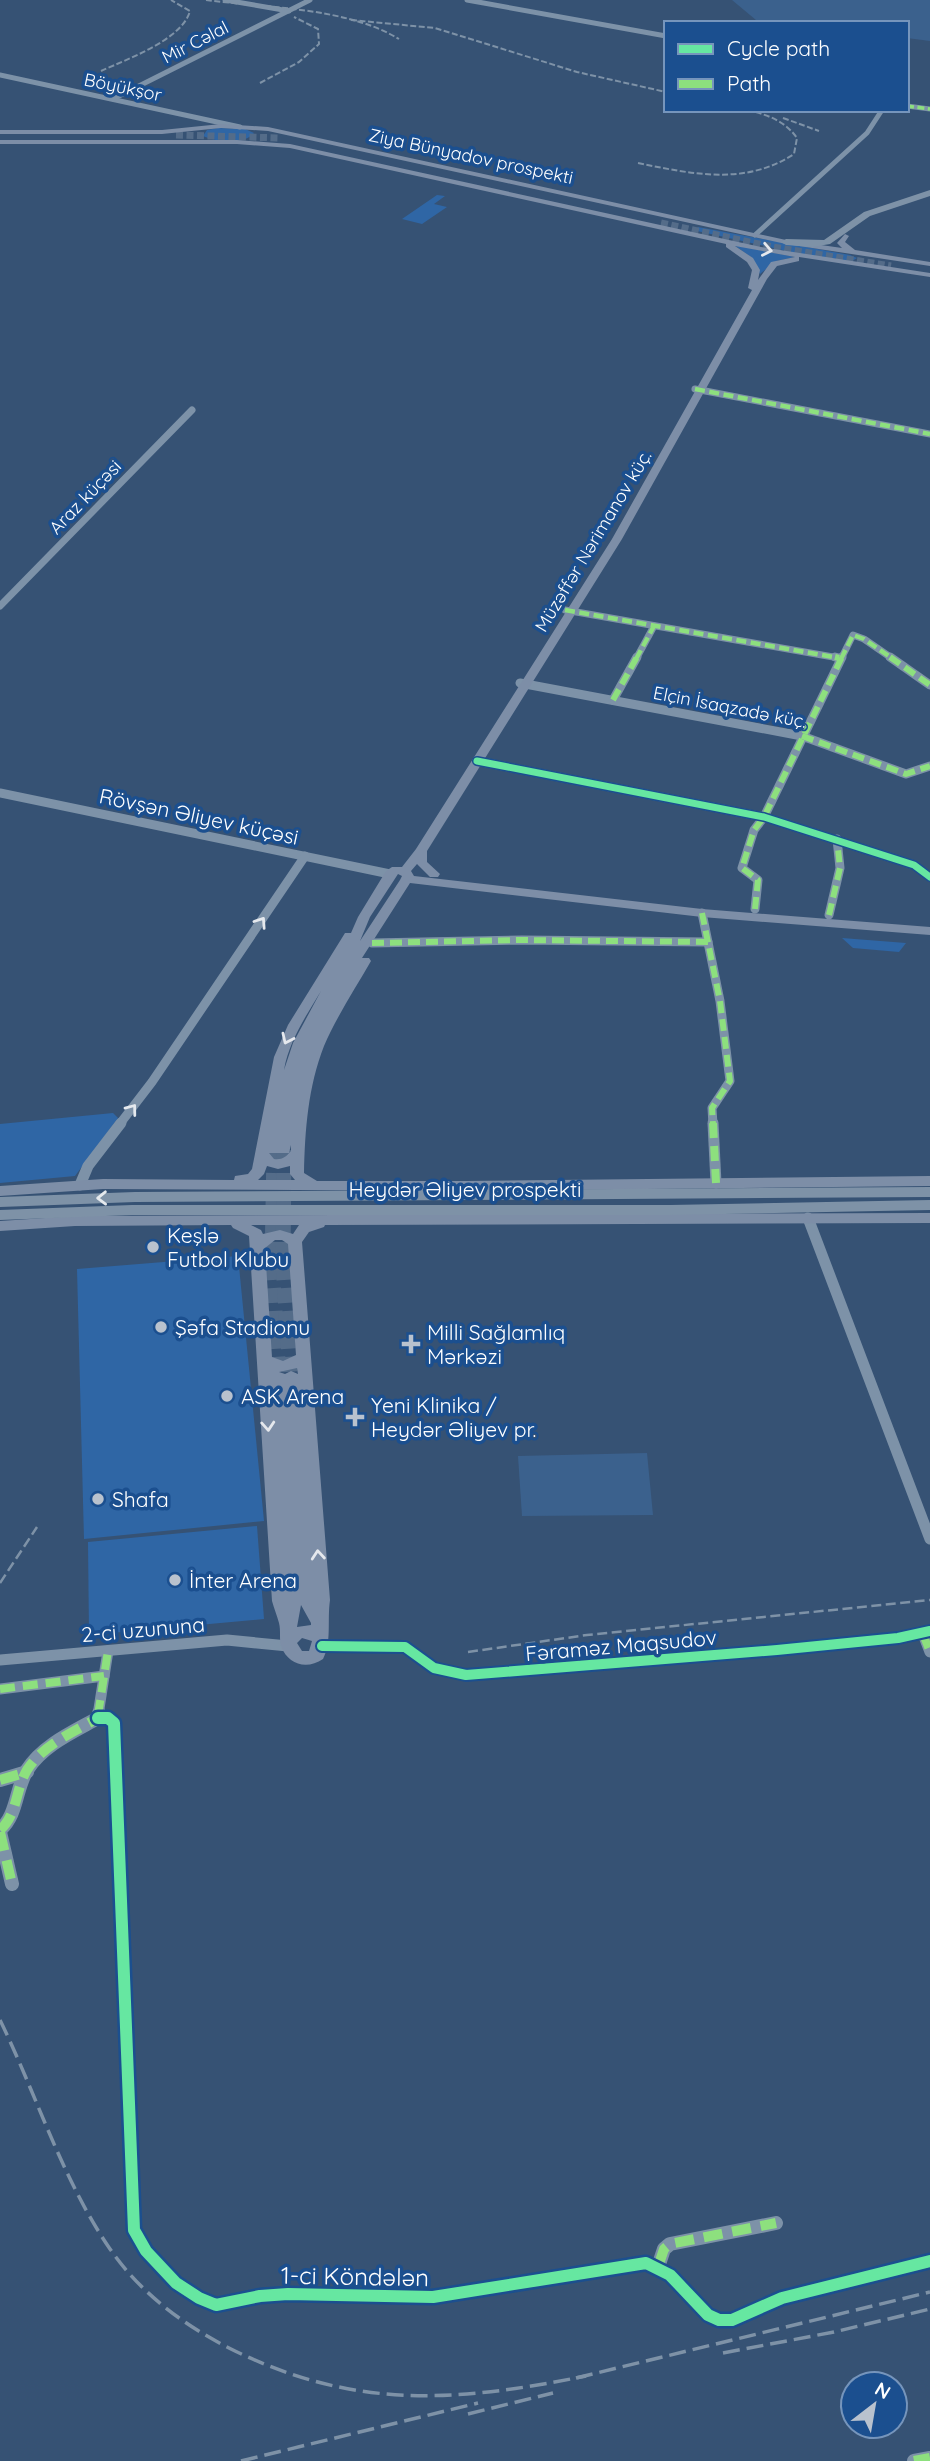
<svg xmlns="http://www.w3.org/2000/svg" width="930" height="2461" viewBox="0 0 930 2461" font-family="Quicksand,sans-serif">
<rect width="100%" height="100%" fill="#365274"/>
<g fill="#2f66a5">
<path d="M218 128 245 129 254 133C245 145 215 142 203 136L207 130Z"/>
<polygon points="437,195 445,196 434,204 447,207 422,224 402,219"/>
<polygon points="698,227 850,255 857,258 852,261 801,254 697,231 695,230"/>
<polygon points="734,245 795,257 776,261 760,274 751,257"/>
<polygon points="842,938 906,943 899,952 853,948"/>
<polygon points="113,1113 118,1118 75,1176 0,1183 0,1124"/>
<polygon points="238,1256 264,1521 84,1539 77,1269"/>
<polygon points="257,1526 264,1619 89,1635 88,1542"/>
</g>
<g fill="#3b618d">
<polygon points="732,0 930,0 930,41 907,38 907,23 770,23 756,20"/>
<polygon points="647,1453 653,1515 522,1516 518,1456"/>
</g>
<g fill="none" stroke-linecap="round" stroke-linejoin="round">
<g stroke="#546c89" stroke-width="7" stroke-dasharray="7 3.5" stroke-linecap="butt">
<polyline points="176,135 281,138"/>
<polyline points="661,223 773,247 891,266"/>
</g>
<g stroke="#546c89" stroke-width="15" stroke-dasharray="15 8" stroke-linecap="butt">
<polyline points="274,1150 272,1263 279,1376"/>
<polyline points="284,1150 283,1264 290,1374"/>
</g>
<g stroke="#7d92a8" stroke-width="5">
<polyline points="225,0 289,11"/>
<polyline points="467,0 666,36"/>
<polyline points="0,75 240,127"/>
<polyline points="113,99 310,0"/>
<polyline points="907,106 930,109"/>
<polyline points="755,235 867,133 882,110"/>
</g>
<g stroke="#7d92a8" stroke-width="7">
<polyline points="695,389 930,434"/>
<polyline points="0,606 192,410"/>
<polyline points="565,610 839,658"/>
<polyline points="636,659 654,626"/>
<polyline points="841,659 853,635 864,639 893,659"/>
</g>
<g stroke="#7d92a8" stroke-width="9">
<polyline points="835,657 839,658"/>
<polyline points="890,657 930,685"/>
<polyline points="520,683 802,736 906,774 930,766"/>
<polyline points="613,700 637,657"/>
<polyline points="477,761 764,817 914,865 930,877"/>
<polyline points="0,793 390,874"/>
<polyline points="755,909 758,880 742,868 754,830 764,817 842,657"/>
<polyline points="702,913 720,1001 730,1081 712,1108 713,1125"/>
<polyline points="829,915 840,868 837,839"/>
<polyline points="372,943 522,940 708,942"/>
<polyline points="119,1125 152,1082 305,856"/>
</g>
<g stroke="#7d92a8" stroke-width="11">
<polyline points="713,1123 716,1183"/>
<polyline points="80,1185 88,1166 121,1123"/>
<polyline points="808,1218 930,1539"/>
<polyline points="923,1634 930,1652"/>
<polyline points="322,1646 405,1647 434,1668 466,1675 777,1650 898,1638 930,1631"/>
<polyline points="0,1660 227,1640 288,1646"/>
<polyline points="0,1689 104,1676"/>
<polyline points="98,1715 108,1651"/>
</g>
<g stroke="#7d92a8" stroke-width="14">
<polyline points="98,1718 108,1718 114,1723 134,2230 146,2251 176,2283 199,2298 216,2305 260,2296 288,2294 433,2297 646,2263 670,2275 708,2315 719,2320 732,2320 782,2298 930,2261"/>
<polyline points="98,1718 99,1713"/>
<polyline points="0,1780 27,1772"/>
<path d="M0 1830C18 1814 15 1790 27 1770 43 1745 73 1732 98 1718"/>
<polyline points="0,1832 12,1884"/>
<polyline points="659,2264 664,2249 670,2244 776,2223"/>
<polyline points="914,2461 930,2458"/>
</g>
<g fill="#7d8ea7" fill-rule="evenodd">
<polygon points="221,124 268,127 786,240 842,248 837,243 845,234 849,236 845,242 855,250 930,262 930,266 786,244 268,131 221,128 162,134 0,134 0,130 162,130"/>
<path d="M0 140H237L290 144 761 247 930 273V277L799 257V261L777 266 767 279 622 539 427 851V862L440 874 438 877H430L417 864 411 871 414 876 702 909 930 927V935L702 917 410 883 362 958H369L371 961C355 989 337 1016 324 1046 308 1087 305 1130 304 1173L317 1181H467L930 1176V1186L467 1191 103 1189 0 1196V1186L103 1179 234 1180 235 1176 248 1174 252 1169 274 1057 288 1025 345 933H351L358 917 386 871 392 867H402L416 849 612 539 752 290 748 288 752 270 747 262 726 247V244L290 148 237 144H0ZM735 246 795 257 771 262 758 280 760 270 753 258ZM398 874 402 876 400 880 360 941 370 917ZM321 991 293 1043 284 1070C289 1041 306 1016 321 991ZM291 1145V1151C286 1157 282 1160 274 1159L269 1153H289ZM267 1166 278 1169 290 1166V1174L295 1180H258L264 1174Z"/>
<path d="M930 1213V1223L325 1225 324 1227 309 1232 302 1242 330 1600C327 1621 332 1642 323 1659 307 1670 288 1665 281 1646 279 1639 281 1631 279 1623 277 1616 274 1608 272 1601L249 1236 233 1228 231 1225 75 1226 0 1231V1221L75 1216ZM251 1225H299L293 1234 280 1230 263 1234 261 1230ZM275 1240H282L288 1244 296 1355 283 1361 272 1357 265 1248ZM297 1368 298 1374 291 1371 285 1374 279 1372ZM301 1605 311 1623V1625L297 1627ZM302 1638 312 1641 309 1651H302L297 1643Z"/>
</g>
<g fill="#7e92a7" fill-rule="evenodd">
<polygon points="930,190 930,196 870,216 830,244 812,247 786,245 781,242 786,239 824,240 864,212"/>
<polygon points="930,1187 930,1197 135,1202 0,1207 0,1197 135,1192"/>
<polygon points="930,1200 930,1210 670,1215 132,1215 0,1220 0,1210 132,1205 670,1205"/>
</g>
<g stroke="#7e92a7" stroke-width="2" stroke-dasharray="6 2.5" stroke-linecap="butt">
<path d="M206 0C266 8 346 7 399 39"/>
<polyline points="351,20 435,28 577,72 666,92"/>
<path d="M101 71C127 59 182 40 190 11L171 0"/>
<polyline points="260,83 299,62 319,44 318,29 294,17"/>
<polyline points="783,118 819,131"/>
<path d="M638 163C692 174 745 186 794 154L797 138C785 121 768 115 748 110"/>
</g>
<g stroke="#7e92a7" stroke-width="2.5" stroke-dasharray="10 4.5" stroke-linecap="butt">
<polyline points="0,1583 37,1527"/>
<polyline points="468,1652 587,1635 930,1600"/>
</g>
<g stroke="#7e92a7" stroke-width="3.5" stroke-dasharray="17 7" stroke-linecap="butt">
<path d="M0 2020C37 2096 62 2179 110 2249 141 2294 186 2327 235 2351 358 2410 456 2402 586 2376"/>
<polyline points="723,2353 834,2332 930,2309"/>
<polyline points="576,2378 930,2292"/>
<polyline points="468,2414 553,2393"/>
<polyline points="241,2461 478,2403"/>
</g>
<polyline stroke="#8de07e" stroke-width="3.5" stroke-dasharray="7 3.5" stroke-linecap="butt" points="907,106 930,109"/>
<g stroke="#8de07e" stroke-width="4.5" stroke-dasharray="10 4.5" stroke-linecap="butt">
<polyline points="695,389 930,434"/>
<polyline points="565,610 839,658"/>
<polyline points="636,659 654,626"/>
<polyline points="841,659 853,635 864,639 893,659"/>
</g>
<g stroke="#8de07e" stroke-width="6" stroke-dasharray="12 6" stroke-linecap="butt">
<polyline points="835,657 839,658"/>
<polyline points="890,657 930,685"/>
<polyline points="613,700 637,657"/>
<polyline points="802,736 906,774 930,766"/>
<polyline points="755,909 758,880 742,868 754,830 764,817 842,657"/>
<polyline points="702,913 720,1001 730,1081 712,1108 713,1125"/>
<polyline points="829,915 840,868 837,839"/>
<polyline points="372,943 522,940 708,942"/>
</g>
<g stroke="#8de07e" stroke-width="8" stroke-dasharray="15 8" stroke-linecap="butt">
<polyline points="713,1123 716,1183"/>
<polyline points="923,1634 930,1652"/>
<polyline points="0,1689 104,1676"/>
<polyline points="98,1715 108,1651"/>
</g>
<g stroke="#8de07e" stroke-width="10" stroke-dasharray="19 10" stroke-linecap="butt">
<polyline points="98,1718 99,1713"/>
<polyline points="0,1780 27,1772"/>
<path d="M0 1830C18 1814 15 1790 27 1770 43 1745 73 1732 98 1718"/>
<polyline points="0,1832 12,1884"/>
<polyline points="659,2264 664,2249 670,2244 776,2223"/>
<polyline points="914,2461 930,2458"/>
</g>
<g stroke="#1b4f8f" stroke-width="10">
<polyline id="cycleway-far2" points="477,761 764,817 914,865 930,877"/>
</g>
<g stroke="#1b4f8f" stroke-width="14">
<polyline id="cycleway-far1" points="322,1646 405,1647 434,1668 466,1675 777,1650 898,1638 930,1631"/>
</g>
<g stroke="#1b4f8f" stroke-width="17">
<polyline id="cycleway" points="98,1718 108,1718 114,1723 134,2230 146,2251 176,2283 199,2298 216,2305 260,2296 288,2294 433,2297 646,2263 670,2275 708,2315 719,2320 732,2320 782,2298 930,2261"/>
</g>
<use href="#cycleway-far2" stroke="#66e7a1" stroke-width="7"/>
<use href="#cycleway-far1" stroke="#66e7a1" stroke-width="10"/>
<use href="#cycleway" stroke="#66e7a1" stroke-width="12"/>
</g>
<defs><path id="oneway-chevron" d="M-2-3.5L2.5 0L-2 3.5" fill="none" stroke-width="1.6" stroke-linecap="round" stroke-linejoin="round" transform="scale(1.75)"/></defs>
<g stroke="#e5e8ed">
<use href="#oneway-chevron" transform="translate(767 250) rotate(11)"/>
<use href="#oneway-chevron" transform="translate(287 1039) rotate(115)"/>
<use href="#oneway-chevron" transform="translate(268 1426) rotate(86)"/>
<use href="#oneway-chevron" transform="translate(318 1555) rotate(-95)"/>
</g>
<g stroke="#e5e9ee">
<use href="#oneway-chevron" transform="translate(261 922) rotate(-56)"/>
<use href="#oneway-chevron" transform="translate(132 1109) rotate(-53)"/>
</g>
<use stroke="#e5e9ed" href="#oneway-chevron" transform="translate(102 1198) rotate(179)"/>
<g fill="#b9c2ce" stroke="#1b4f8f" stroke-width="2.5">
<circle cx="153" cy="1247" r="7"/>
<circle cx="161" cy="1327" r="7"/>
<path d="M407.5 1333.5h7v7h7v7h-7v7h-7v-7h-7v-7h7z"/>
<circle cx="227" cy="1396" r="7"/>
<path d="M351.5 1406.5h7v7h7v7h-7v7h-7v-7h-7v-7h7z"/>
<circle cx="98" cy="1499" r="7"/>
<circle cx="175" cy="1580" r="7"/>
</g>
<g text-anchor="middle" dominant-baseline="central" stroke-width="7" stroke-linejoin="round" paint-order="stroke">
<g font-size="18" fill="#fff" stroke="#1b4f8f">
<text transform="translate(195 42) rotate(-27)">Mir Cəlal</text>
<text transform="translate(123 87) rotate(12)">Böyükşor</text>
<text transform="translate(471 156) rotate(12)">Ziya Bünyadov prospekti</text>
<text transform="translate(85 497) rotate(-46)">Araz küçəsi</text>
<text transform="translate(593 541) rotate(-59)">Müzəffər Nərimanov küç.</text>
<text transform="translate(730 707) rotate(11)">Elçin İsaqzadə küç.</text>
</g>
<g font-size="21" fill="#fff" stroke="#1b4f8f">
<text transform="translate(199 816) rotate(12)">Rövşən Əliyev küçəsi</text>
<text x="465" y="1189">Heydər Əliyev prospekti</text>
<text transform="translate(143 1629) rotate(-5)">2-ci uzununa</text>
<text transform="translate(621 1645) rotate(-5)">Fəraməz Maqsudov</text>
</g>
<g font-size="21" fill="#fff" stroke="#1b4f8f" text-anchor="start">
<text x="167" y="1235">Keşlə<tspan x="167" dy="24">Futbol Klubu</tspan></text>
<text x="175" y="1327">Şəfa Stadionu</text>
<text x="427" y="1332">Milli Sağlamlıq<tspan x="427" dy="24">Mərkəzi</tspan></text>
<text x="241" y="1396">ASK Arena</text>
<text x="371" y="1405">Yeni Klinika /<tspan x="371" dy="24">Heydər Əliyev pr.</tspan></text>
<text x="112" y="1499">Shafa</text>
<text x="189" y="1580">İnter Arena</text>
</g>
<g font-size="24" fill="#fff" stroke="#1b4f8f">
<text transform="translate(355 2276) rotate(1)">1-ci Köndələn</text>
</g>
</g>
<rect x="664" y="21" width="245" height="91" fill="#1b4f8f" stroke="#7695bc" stroke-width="2"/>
<rect x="678" y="44" width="35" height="10" fill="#66e7a1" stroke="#7695bc" stroke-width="2"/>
<text x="727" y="56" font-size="21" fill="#ffffff">Cycle path</text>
<rect x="678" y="79" width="35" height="10" fill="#8de07e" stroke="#7695bc" stroke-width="2"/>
<text x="727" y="91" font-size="21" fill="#ffffff">Path</text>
<g transform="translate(874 2405) rotate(31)"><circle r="33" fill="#1b4f8f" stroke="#7695bc" stroke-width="2"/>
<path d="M0-5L12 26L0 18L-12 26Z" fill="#b9c2ce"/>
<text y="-10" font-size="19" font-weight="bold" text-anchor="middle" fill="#ffffff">N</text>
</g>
</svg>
